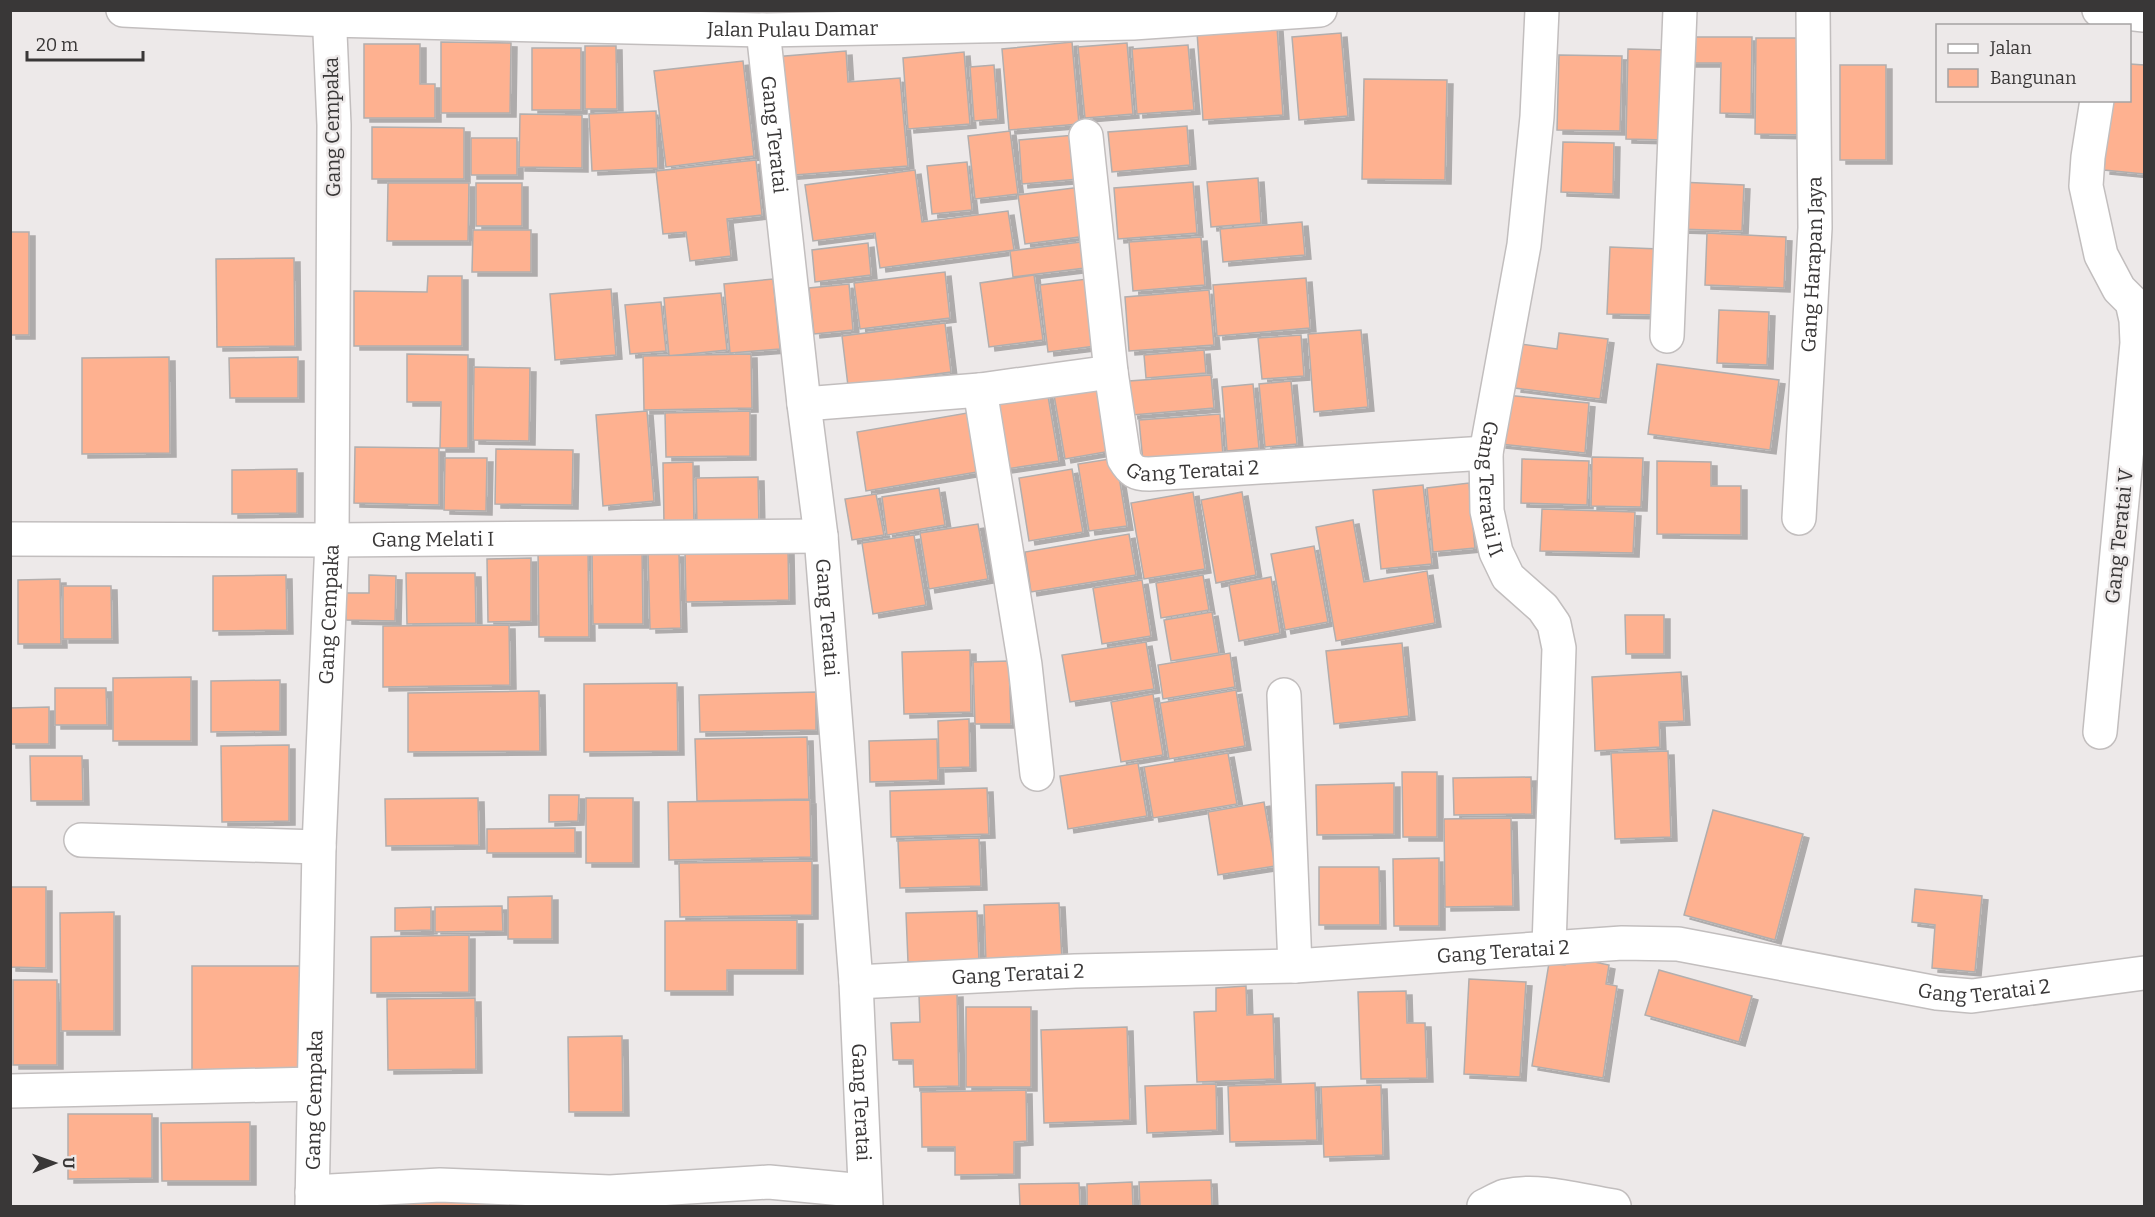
<svg xmlns="http://www.w3.org/2000/svg" width="2155" height="1217" viewBox="0 0 2155 1217" font-family="Bitter,serif">
<defs>
<filter id="shadow"><feDropShadow dx="6" dy="4" stdDeviation="0" flood-color="#0004"/></filter>
</defs>
<rect width="100%" height="100%" fill="#ede9e9"/>
<g fill="#feb190" stroke="#b2aead" stroke-width="1.5" filter="url(#shadow)">
<polygon points="1277,27 1283,115 1203,120 1197,32"/>
<polygon points="1341,33 1348,116 1299,120 1292,37"/>
<polygon points="1687,37 1752,37 1751,114 1720,113 1721,63 1686,63"/>
<polygon points="1756,38 1804,38 1803,135 1755,134"/>
<polygon points="441,42 511,43 510,113 441,113"/>
<polygon points="1072,42 1079,124 1009,130 1002,49"/>
<polygon points="1127,43 1133,114 1085,118 1078,47"/>
<polygon points="364,44 420,44 420,84 435,84 435,118 364,118"/>
<polygon points="1188,45 1194,110 1137,114 1132,49"/>
<polygon points="585,46 616,46 617,109 585,109"/>
<rect x="532" y="48" width="49" height="62"/>
<polygon points="1628,49 1668,50 1666,140 1626,139"/>
<polygon points="846,51 848,82 900,78 908,166 782,176 773,57"/>
<polygon points="964,52 970,124 908,129 903,58"/>
<polygon points="1559,55 1622,56 1620,131 1557,130"/>
<polygon points="743,61 754,156 666,167 654,71"/>
<polygon points="2130,64 2144,65 2144,174 2104,170 2110,100 2130,100"/>
<polygon points="994,65 998,119 974,121 970,67"/>
<rect x="1840" y="65" width="46" height="95"/>
<polygon points="1364,79 1447,80 1445,180 1362,179"/>
<polygon points="656,111 658,168 592,171 589,114"/>
<polygon points="520,114 582,115 582,168 519,167"/>
<polygon points="1187,126 1190,165 1112,172 1108,132"/>
<polygon points="372,127 464,128 464,179 372,179"/>
<polygon points="1010,131 1018,194 975,199 968,136"/>
<polygon points="1075,135 1079,179 1022,184 1019,140"/>
<rect x="471" y="138" width="46" height="37"/>
<polygon points="1563,142 1614,143 1613,194 1561,192"/>
<polygon points="756,160 762,215 727,219 731,256 690,261 686,232 663,234 656,171"/>
<polygon points="967,162 972,210 932,214 927,166"/>
<polygon points="915,170 922,222 1008,211 1014,250 880,268 875,233 813,241 805,185"/>
<polygon points="1258,178 1261,223 1211,227 1207,182"/>
<polygon points="1193,182 1197,233 1118,239 1114,188"/>
<polygon points="1679,182 1744,185 1742,231 1677,229"/>
<polygon points="388,183 469,183 468,241 387,241"/>
<rect x="476" y="183" width="46" height="43"/>
<polygon points="1081,187 1087,236 1025,244 1018,195"/>
<polygon points="1302,222 1305,255 1223,262 1220,229"/>
<polygon points="473,230 531,230 531,272 472,272"/>
<rect x="10" y="232" width="19" height="103"/>
<polygon points="1707,233 1786,237 1784,288 1705,285"/>
<polygon points="1201,237 1205,285 1133,291 1129,242"/>
<polygon points="1081,242 1085,268 1013,277 1010,251"/>
<polygon points="868,243 871,275 815,282 812,250"/>
<polygon points="1610,247 1659,249 1657,315 1607,314"/>
<polygon points="294,258 295,346 217,347 216,259"/>
<polygon points="945,272 950,318 860,329 854,283"/>
<polygon points="1034,275 1043,340 989,347 980,283"/>
<polygon points="428,276 462,276 462,346 354,346 354,291 427,292"/>
<polygon points="1306,278 1310,328 1217,336 1213,285"/>
<polygon points="773,279 780,349 730,353 724,284"/>
<polygon points="1087,279 1096,346 1048,352 1040,285"/>
<polygon points="849,284 853,330 814,334 809,288"/>
<polygon points="611,289 616,355 555,360 550,294"/>
<polygon points="1209,290 1214,345 1129,351 1125,297"/>
<polygon points="721,293 727,350 669,356 664,298"/>
<polygon points="661,302 666,351 630,354 625,305"/>
<polygon points="1719,310 1769,312 1767,365 1717,363"/>
<polygon points="945,323 951,372 848,386 842,336"/>
<polygon points="1361,330 1368,407 1314,412 1308,334"/>
<polygon points="1559,333 1608,339 1600,399 1515,388 1521,344 1557,349"/>
<polygon points="1301,335 1304,376 1262,379 1258,338"/>
<polygon points="1204,350 1206,373 1146,378 1144,355"/>
<polygon points="407,354 468,355 468,448 440,448 441,402 407,402"/>
<polygon points="751,354 752,408 644,410 643,356"/>
<polygon points="169,357 170,453 82,454 82,358"/>
<polygon points="298,357 298,398 230,398 229,358"/>
<polygon points="1657,364 1779,380 1770,450 1648,434"/>
<polygon points="474,367 530,368 529,441 473,440"/>
<polygon points="1211,375 1214,408 1132,415 1129,381"/>
<polygon points="1291,381 1297,444 1265,447 1259,384"/>
<polygon points="1253,384 1259,448 1227,451 1222,387"/>
<polygon points="1100,387 1111,451 1065,459 1054,395"/>
<polygon points="1047,390 1059,461 1006,469 995,399"/>
<polygon points="1505,395 1589,403 1585,453 1500,444"/>
<polygon points="647,411 654,501 603,506 596,415"/>
<polygon points="750,411 750,456 666,457 665,413"/>
<polygon points="967,413 977,472 866,491 857,432"/>
<polygon points="1220,414 1223,456 1143,462 1139,420"/>
<polygon points="355,447 439,448 439,505 354,503"/>
<polygon points="496,449 573,450 572,505 495,504"/>
<polygon points="1592,457 1643,458 1641,507 1591,506"/>
<polygon points="445,458 487,458 486,511 444,510"/>
<polygon points="1116,458 1127,526 1089,531 1078,464"/>
<polygon points="1522,459 1589,461 1587,505 1521,503"/>
<polygon points="1657,461 1711,462 1711,486 1741,486 1741,535 1657,534"/>
<polygon points="693,462 694,524 664,524 663,463"/>
<polygon points="297,469 297,513 232,514 232,470"/>
<polygon points="1072,469 1083,532 1029,541 1019,478"/>
<polygon points="758,477 759,524 697,526 696,478"/>
<polygon points="1469,483 1475,548 1433,552 1427,488"/>
<polygon points="1423,485 1432,564 1381,569 1373,490"/>
<polygon points="939,488 945,525 887,535 882,497"/>
<polygon points="1193,492 1205,569 1144,579 1131,503"/>
<polygon points="1242,492 1256,575 1216,583 1201,500"/>
<polygon points="876,494 884,535 852,540 845,499"/>
<polygon points="1542,509 1635,512 1633,553 1540,551"/>
<polygon points="1353,520 1364,582 1427,571 1435,623 1336,641 1316,527"/>
<polygon points="978,524 988,579 929,589 920,533"/>
<polygon points="1129,534 1136,575 1031,592 1025,552"/>
<polygon points="914,535 926,605 873,614 862,543"/>
<polygon points="1314,546 1328,622 1285,630 1271,554"/>
<polygon points="538,548 588,548 589,637 539,637"/>
<polygon points="592,550 642,550 643,624 593,624"/>
<polygon points="788,550 789,600 686,602 685,552"/>
<polygon points="648,553 679,553 681,628 650,629"/>
<polygon points="531,558 531,621 488,622 487,559"/>
<polygon points="406,573 475,573 476,623 407,624"/>
<polygon points="286,575 287,630 213,631 213,576"/>
<polygon points="369,575 396,576 395,621 346,620 346,593 369,593"/>
<polygon points="1203,575 1209,610 1161,618 1156,583"/>
<polygon points="1271,577 1280,633 1239,641 1229,585"/>
<polygon points="60,579 61,644 18,644 18,580"/>
<polygon points="1142,580 1151,636 1102,644 1093,588"/>
<polygon points="63,586 111,586 112,639 63,639"/>
<polygon points="1212,612 1219,653 1171,661 1164,620"/>
<polygon points="1625,615 1664,615 1664,654 1626,654"/>
<polygon points="509,625 510,685 383,687 383,626"/>
<polygon points="1146,642 1154,689 1070,702 1062,655"/>
<polygon points="1402,643 1409,716 1334,724 1326,651"/>
<polygon points="970,650 971,712 904,714 902,652"/>
<polygon points="1230,653 1235,687 1163,699 1158,665"/>
<polygon points="1009,661 1011,724 975,724 973,662"/>
<polygon points="1681,672 1684,721 1659,722 1660,747 1595,751 1592,677"/>
<polygon points="191,677 191,741 113,741 113,678"/>
<polygon points="280,680 280,731 211,732 211,681"/>
<polygon points="677,683 678,751 584,752 584,684"/>
<polygon points="55,688 106,688 107,725 55,725"/>
<polygon points="1236,690 1245,746 1169,759 1160,703"/>
<polygon points="539,691 540,751 408,752 408,693"/>
<polygon points="816,692 816,730 700,732 699,695"/>
<polygon points="1153,694 1163,755 1121,762 1111,702"/>
<polygon points="49,707 49,744 10,744 10,708"/>
<polygon points="969,719 970,767 939,768 938,721"/>
<polygon points="807,737 809,799 697,801 695,739"/>
<polygon points="937,739 938,780 870,782 869,741"/>
<polygon points="289,745 289,821 222,822 221,746"/>
<polygon points="1668,751 1671,837 1615,839 1611,753"/>
<polygon points="1228,753 1237,804 1153,818 1144,767"/>
<polygon points="30,756 82,756 83,801 31,801"/>
<polygon points="1138,763 1147,816 1068,829 1060,776"/>
<polygon points="1402,772 1437,772 1437,837 1403,837"/>
<polygon points="1531,777 1532,814 1454,815 1453,778"/>
<polygon points="1394,783 1394,834 1317,835 1316,785"/>
<polygon points="987,788 989,834 891,837 890,791"/>
<polygon points="549,795 579,795 578,821 549,822"/>
<polygon points="478,798 479,845 386,846 385,799"/>
<rect x="586" y="798" width="47" height="65"/>
<polygon points="810,800 811,857 669,860 668,802"/>
<polygon points="1264,802 1275,866 1218,875 1208,812"/>
<polygon points="1713,810 1803,834 1775,940 1684,915"/>
<polygon points="1511,818 1513,906 1445,907 1444,819"/>
<polygon points="575,828 575,853 487,853 487,829"/>
<polygon points="979,838 981,886 900,888 898,841"/>
<polygon points="1439,858 1439,926 1394,926 1393,859"/>
<polygon points="812,861 812,915 680,917 679,863"/>
<polygon points="1319,867 1379,867 1380,925 1319,925"/>
<polygon points="10,887 46,887 46,968 10,967"/>
<polygon points="1915,889 1982,896 1975,972 1932,968 1935,925 1912,922"/>
<polygon points="552,896 552,939 508,939 508,897"/>
<polygon points="1059,903 1062,961 986,963 984,905"/>
<polygon points="502,906 503,931 435,932 435,907"/>
<polygon points="431,907 431,930 395,931 395,908"/>
<polygon points="977,911 979,960 908,962 906,913"/>
<polygon points="114,912 114,1031 61,1031 60,913"/>
<polygon points="797,920 797,970 727,970 727,991 665,991 665,921"/>
<polygon points="469,935 469,992 371,993 371,937"/>
<polygon points="1568,949 1595,953 1594,962 1609,965 1606,984 1617,986 1603,1078 1532,1066 1549,963 1565,965"/>
<polygon points="192,966 301,966 302,1071 192,1071"/>
<polygon points="1659,970 1752,996 1739,1042 1645,1015"/>
<polygon points="1469,979 1526,982 1520,1077 1464,1074"/>
<rect x="13" y="980" width="44" height="85"/>
<polygon points="1246,986 1247,1015 1273,1014 1275,1079 1197,1082 1194,1012 1216,1011 1216,988"/>
<polygon points="1406,991 1407,1023 1425,1023 1427,1078 1361,1079 1358,992"/>
<polygon points="957,993 959,1086 914,1087 913,1060 893,1060 891,1023 920,1022 919,995"/>
<polygon points="475,998 476,1069 388,1070 387,999"/>
<rect x="966" y="1007" width="65" height="80"/>
<polygon points="1127,1027 1130,1120 1044,1123 1041,1030"/>
<polygon points="622,1036 623,1112 569,1112 568,1037"/>
<polygon points="1315,1083 1317,1140 1230,1142 1228,1086"/>
<polygon points="1216,1084 1217,1130 1147,1133 1145,1086"/>
<polygon points="1381,1085 1383,1155 1324,1157 1321,1087"/>
<polygon points="1026,1090 1027,1141 1014,1142 1014,1174 955,1175 955,1147 922,1147 921,1092"/>
<polygon points="68,1114 152,1114 152,1178 68,1179"/>
<polygon points="250,1122 250,1181 162,1181 161,1123"/>
<polygon points="1211,1180 1212,1206 1140,1206 1139,1182"/>
<polygon points="1132,1182 1133,1206 1087,1206 1087,1184"/>
<polygon points="1079,1183 1080,1206 1020,1206 1019,1184"/>
<polygon points="503,1188 503,1206 380,1206 381,1196"/>
</g>
<g fill="none" stroke-linecap="round" stroke-linejoin="round">
<g stroke="#c2bebe" stroke-width="36">
<g id="minor">
<path id="s1" d="M123 10 329 20 763 30 1133 23 1320 10"/>
<path id="s2" d="M1542 10 1537 117 1524 245 1486 453 1487 511 1496 552 1508 577 1543 608 1554 624 1559 648 1549 947"/>
<polyline points="2099,10 2144,15"/>
<path id="s3" d="M763 30 804 404 821 536 856 982 866 1206"/>
<polyline points="2097,100 2088,157 2086,186 2101,255 2119,289 2132,302 2136,320 2137,343 2100,732"/>
<path id="s4" d="M1086 136 1111 372 1124 459C1131 471 1136 474 1149 474L1486 453"/>
<polyline points="1667,336 1680,10"/>
<polyline points="980,390 1025,665 1037,774"/>
<polyline points="804,404 980,390 1111,372"/>
<path id="s5" d="M1799 518 1815 228 1813 10"/>
<path id="s6" d="M10 539 332 540 821 536"/>
<polyline points="1284,695 1295,966"/>
<polyline points="81,840 319,847"/>
<path id="s7" d="M856 982 1075 971 1295 966 1622 943 1678 944 1937 993 1972 996 2144 973"/>
<polyline points="10,1091 314,1084"/>
<polyline points="312,1192 440,1185 610,1192 769,1182 864,1191"/>
<path id="s8" d="M312 1206 319 847 332 540 334 125 329 10"/>
<path d="M1484 1206C1491 1203 1498 1198 1505 1196 1540 1188 1580 1201 1614 1206"/>
</g>
</g>
<use href="#minor" stroke="#fff" stroke-width="33"/>
</g>
<g text-anchor="middle" dominant-baseline="central" stroke-width="5" stroke-linejoin="round" paint-order="stroke">
<g font-size="20" fill="#393737" stroke="#ede9e9">
<text stroke="none"><textPath href="#s1" startOffset="670">Jalan Pulau Damar</textPath></text>
<text transform="translate(332 127) rotate(-91)">Gang Cempaka</text>
<text stroke="none"><textPath href="#s3" startOffset="105">Gang Teratai</textPath></text>
<text stroke="none"><textPath href="#s5" startOffset="254">Gang Harapan Jaya</textPath></text>
<text stroke="none"><textPath href="#s4" startOffset="400">Gang Teratai 2</textPath></text>
<text stroke="none"><textPath href="#s2" startOffset="483">Gang Teratai II</textPath></text>
<text transform="translate(2119 536) rotate(-84)">Gang Teratai V</text>
<text stroke="none"><textPath href="#s6" startOffset="423">Gang Melati I</textPath></text>
<text stroke="none"><textPath href="#s8" startOffset="592">Gang Cempaka</textPath></text>
<text stroke="none"><textPath href="#s3" startOffset="591">Gang Teratai</textPath></text>
<text stroke="none"><textPath href="#s7" startOffset="648">Gang Teratai 2</textPath></text>
<text stroke="none"><textPath href="#s7" startOffset="162">Gang Teratai 2</textPath></text>
<text stroke="none"><textPath href="#s7" startOffset="1134">Gang Teratai 2</textPath></text>
<text stroke="none"><textPath href="#s8" startOffset="106">Gang Cempaka</textPath></text>
<text stroke="none"><textPath href="#s3" startOffset="1077">Gang Teratai</textPath></text>
</g>
</g>
<rect width="2155" height="1217" fill="none" stroke="#393737" stroke-width="24"/>
<rect x="1936" y="24" width="195" height="78" fill="#ede9e9" stroke="#a5a2a2" stroke-width="1.5"/>
<rect x="1948" y="44" width="30" height="9" fill="#ffffff" stroke="#a5a2a2" stroke-width="1.5"/>
<text x="1990" y="54" font-size="18" fill="#393737">Jalan</text>
<rect x="1948" y="69" width="30" height="18" fill="#feb190" stroke="#a5a2a2" stroke-width="1.5"/>
<text x="1990" y="84" font-size="18" fill="#393737">Bangunan</text>
<g transform="translate(54 1163) rotate(89)" stroke="#ede9e9" stroke-width="4.5" paint-order="stroke">
<path d="M0-4.5L10 22L0 15L-10 22Z" fill="#393737"/>
<text y="-9" font-size="16" font-weight="bold" text-anchor="middle" fill="#393737">U</text>
</g>
<path d="M27 51v9h116v-9" fill="none" stroke="#393737" stroke-width="3"/>
<text x="36" y="51" font-size="18" fill="#393737" stroke="#ede9e9" stroke-width="4.5" paint-order="stroke">20 m</text>
</svg>
